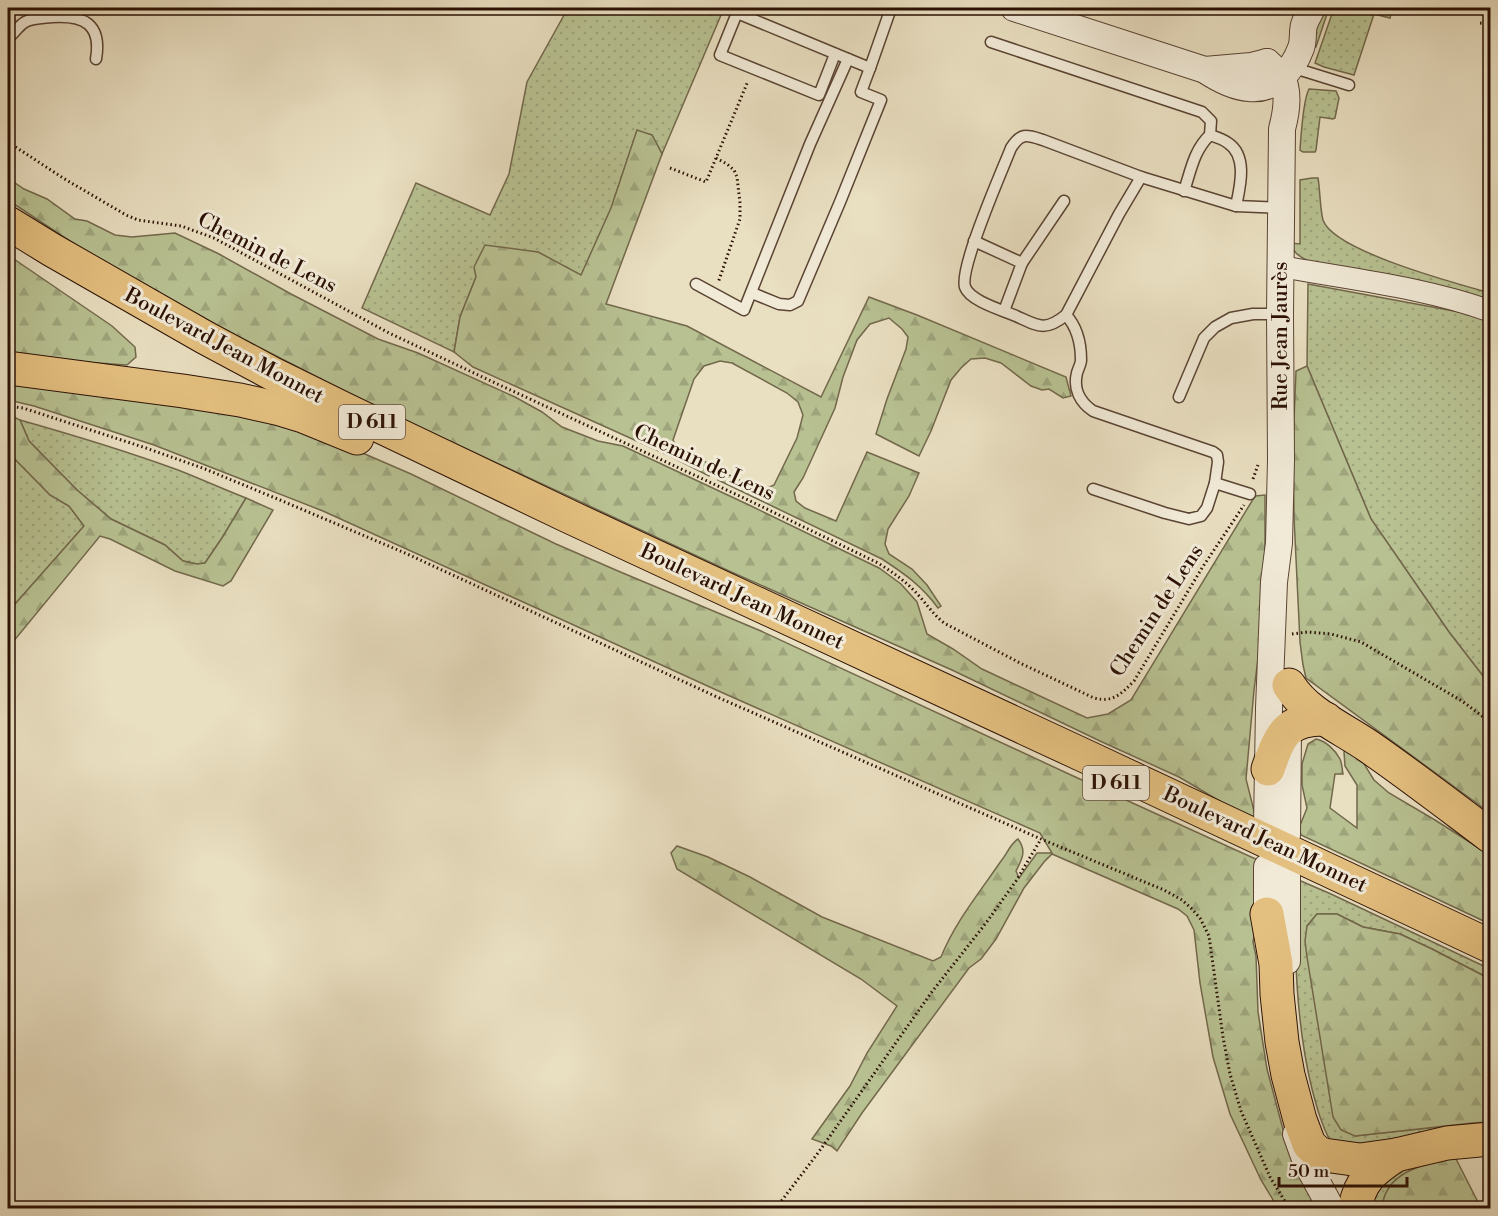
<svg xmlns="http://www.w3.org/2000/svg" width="1498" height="1216" viewBox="0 0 1498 1216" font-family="'Libre Bodoni',serif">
<defs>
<pattern id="grass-dots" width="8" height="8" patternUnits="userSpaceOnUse" patternTransform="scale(1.5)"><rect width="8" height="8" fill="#b8c192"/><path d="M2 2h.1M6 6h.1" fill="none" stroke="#9ea57c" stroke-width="1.8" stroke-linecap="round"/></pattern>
<pattern id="forest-firs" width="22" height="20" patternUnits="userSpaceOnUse" patternTransform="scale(1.5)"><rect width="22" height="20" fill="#b8c192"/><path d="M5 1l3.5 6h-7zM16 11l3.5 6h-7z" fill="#9ea57c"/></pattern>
</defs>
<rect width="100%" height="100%" fill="#e9dfc1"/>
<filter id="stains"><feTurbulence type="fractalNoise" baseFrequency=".00333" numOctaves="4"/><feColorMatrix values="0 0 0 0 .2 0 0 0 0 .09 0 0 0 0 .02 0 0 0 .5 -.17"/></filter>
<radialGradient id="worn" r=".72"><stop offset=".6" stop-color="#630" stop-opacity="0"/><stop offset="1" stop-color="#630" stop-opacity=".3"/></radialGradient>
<g fill="url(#grass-dots)" stroke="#72684b" stroke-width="1.5">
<polygon points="568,8 724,8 662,154 652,135 637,131 611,209 581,276 538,252 476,277 460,317 454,352 362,308 416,183 490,215 509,174 527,82"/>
<polygon points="1322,8 1329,8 1316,47 1311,46"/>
<polygon points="1334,8 1366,8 1391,14 1390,18 1374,14 1354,75 1324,67 1315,63"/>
<path d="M1309 89 1336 91 1339 98 1335 118 1333 119 1320 117 1316 150 1315 152H1303L1300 150C1301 136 1303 100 1309 89Z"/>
<path d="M1312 178H1318C1320 189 1320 209 1323 220 1333 251 1458 284 1490 293V304L1308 261C1299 256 1294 254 1291 243L1300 244V180Z"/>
<polygon points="1308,284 1481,316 1490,320 1490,685 1449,632 1371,519 1307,366"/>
<path d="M20 420C73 435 126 451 178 470 201 479 223 489 246 498L222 538 205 563 197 564 183 561 165 545 111 519 77 490 29 441Z"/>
<polygon points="8,452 50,495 69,506 84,526 8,612"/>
<path d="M1294 878 1331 894 1490 969V979L1432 949 1400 934 1363 927 1337 914H1317L1307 926 1355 1136 1473 1123 1490 1122V1132L1361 1150 1330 1141C1321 1123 1317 1108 1312 1089 1295 1020 1295 949 1294 878Z"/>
<polygon points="1436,1155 1383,1205 1382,1208 1370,1208 1388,1173"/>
</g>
<g fill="url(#forest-firs)" stroke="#72684b" stroke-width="1.5">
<path d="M637 130 652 135 662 154 606 304 687 326 821 397 869 297 917 315 1066 377 1071 396 1063 398 1049 389 1042 390 1031 386 1001 363 985 358 971 359 961 368 951 380 931 431 919 456 876 434 887 399 906 349 908 337 902 329 889 318 870 324 857 340 843 377 835 408 803 478 794 492 796 501 805 508 836 521 867 452 919 473 909 496 888 529 885 544 889 554 912 569 927 585 941 606 938 608C922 586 905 574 882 559L718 480 717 474 719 470 756 488 765 489 774 485 797 438 803 415 798 402 787 393 732 363 720 361 704 366 694 379 673 440 678 449 698 457 713 467 709 476 670 456 473 367 454 352 460 317 476 277 474 267 485 245 538 252 581 275 611 208Z"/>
<polygon points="8,178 24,189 47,199 75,219 87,221 115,235 132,237 175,233 219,254 291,294 378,339 418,353 515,397 542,412 562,427 598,441 623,446 749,505 879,568 901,584 917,602 927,634 953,649 982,669 1087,718 1108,714 1131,700 1255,496 1265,495 1265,582 1259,651 1254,690 1246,779 1257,823 1179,777 1100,741 952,670 729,571 364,401 220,327 97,259 8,200"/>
<polygon points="8,255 112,326 135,347 136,357 127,365 64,361 8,355"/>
<polygon points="1307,366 1371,519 1449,632 1490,685 1490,813 1306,678 1303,665 1300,642 1294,517 1293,444 1296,371"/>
<path d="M8 379 230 410 328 438 411 474 556 544 618 571 761 631 1071 775 1260 861 1257 921 1253 942 1256 956 1258 1012 1267 1069 1285 1137 1315 1208H1278L1261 1180 1230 1114 1213 1057 1200 983 1194 930 1187 916 1178 909 1052 854 1044 862 1024 888 996 939 981 959 969 968 862 1113 837 1151 831 1146 812 1139 850 1086 867 1053 897 1006 861 979 677 869 671 853 677 846 708 857 750 877 822 917 933 961 941 957C955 922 980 892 1001 861 1007 854 1010 844 1018 839 1027 851 1022 859 1016 871L1019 878 1037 853H1052L1040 833 723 693 323 511 154 445 34 406 8 400Z"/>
<polygon points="8,414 20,420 29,441 77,490 111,519 165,545 183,561 197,564 205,563 222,538 246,498 273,510 231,581 223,586 175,571 110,539 100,536 8,648 8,612 84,526 69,506 50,495 8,452"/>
<path d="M1316 739C1326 741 1335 750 1340 759 1342 763 1342 769 1343 774H1335L1330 808 1357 828V785L1345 766 1344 752 1347 749 1361 759 1374 780 1389 793 1435 820 1490 855V924L1301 835 1299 828 1307 808 1302 785V764L1308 744Z"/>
<polygon points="1317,914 1337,914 1363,927 1400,934 1432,949 1490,979 1490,1122 1473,1123 1355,1136 1341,1130 1333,1117 1307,957 1305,941 1307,926"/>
<path d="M1455 1157 1481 1208H1382C1385 1171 1425 1164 1455 1157Z"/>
</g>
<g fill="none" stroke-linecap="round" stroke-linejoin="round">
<g stroke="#5a4433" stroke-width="13">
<g id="service">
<polyline points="739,8 720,55 819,95 835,54"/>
<polyline points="737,13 870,68 891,8"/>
<path d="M8 38C14 34 18 26 25 22 32 18 43 18 52 17 84 15 102 24 96 59"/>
<polyline points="991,42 1202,112 1211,121 1210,135"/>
<polyline points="1291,67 1349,85"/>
<path d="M1184 191C1191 170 1194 150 1210 135 1216 137 1223 139 1228 143 1248 156 1240 187 1236 206"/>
<polyline points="974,241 1022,263 1004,311"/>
<polyline points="1022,263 1064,201"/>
<polyline points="696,284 744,310 810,144 848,59"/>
<polyline points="752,293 779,304 790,305 798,301 840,202 881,100 861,92 870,68"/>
<path d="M1066 315C1045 332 1038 326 1016 316 1002 310 970 301 965 287 959 268 1002 171 1011 148 1021 132 1027 135 1043 140L1141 177 1236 206 1281 208"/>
<polyline points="1179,397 1204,338 1215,327 1231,318 1253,314 1280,314"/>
<polyline points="1215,483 1250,494"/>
<path d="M1093 489 1165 513 1189 519 1201 516 1207 508 1215 483 1218 462 1217 455 1213 452 1093 411C1080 402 1073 389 1077 373 1078 369 1081 364 1081 360 1081 343 1077 327 1066 315L1119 214 1141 177"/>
</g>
</g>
<g stroke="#5a4433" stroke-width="23">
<path id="minor" d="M1280 267 1290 268C1357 280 1426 288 1490 311"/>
</g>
<g stroke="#5a4433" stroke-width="28">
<g id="tertiary">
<path d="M1014 8 1205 70C1217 78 1234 87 1249 88 1274 91 1293 70 1301 48 1304 40 1302 32 1304 25 1306 19 1310 13 1312 8"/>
<path d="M1267 62C1272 66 1277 71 1281 76 1290 91 1286 114 1282 129L1280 314 1281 460 1279 543 1274 582 1269 708 1267 826"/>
<polyline points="1205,70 1251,66 1267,62"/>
<polyline points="1287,835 1288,731"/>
<polyline points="1267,932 1267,867"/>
<polyline points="1287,961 1287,875"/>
<polyline points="1296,1134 1306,1162 1331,1208"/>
</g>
</g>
<g stroke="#2b1004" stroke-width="35">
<g id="primary">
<polyline points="8,223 52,250 204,337 273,374 344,409 568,516 1085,756 1490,946"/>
<polyline points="8,368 183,391 240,400 280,409 303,416 357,438"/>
<path d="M1289 685C1306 713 1342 728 1368 746 1410 775 1450 806 1490 836"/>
<path d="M1268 769C1280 735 1286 718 1326 719"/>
<polyline points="1267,914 1276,964 1277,994 1282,1042 1288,1075 1300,1120 1309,1144 1317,1152 1324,1155 1360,1160 1396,1155 1447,1143 1490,1139"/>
<path d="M1355 1208C1360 1180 1373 1170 1396 1155"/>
</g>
</g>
<g stroke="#2b1004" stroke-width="3" stroke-dasharray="1.5 3" stroke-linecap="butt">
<polyline points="1480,23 1490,24"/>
<path d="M8 142 63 178 126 215 138 220 181 226 214 238 389 333 491 381 746 499 878 563C894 573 908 583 920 597 928 606 934 615 944 623L1020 663 1094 698C1113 703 1121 694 1134 681L1202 568 1244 505"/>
<polyline points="716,158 727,164 734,170 737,177 740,203 740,219 718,283"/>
<polyline points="670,168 706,182 748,81"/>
<polyline points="8,406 23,408 146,448 205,469 280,500 405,553 717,697 1041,839 1164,890 1182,900 1191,908 1200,918 1209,936 1223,1037 1230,1074 1241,1111 1270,1177 1289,1208"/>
<polyline points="1253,479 1258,465"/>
<polyline points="1292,634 1307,632 1331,634 1361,642 1462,701 1490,722"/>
<polyline points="776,1208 818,1153 931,993 986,923 1016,881 1041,839"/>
</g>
<use href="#service" stroke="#f1ead7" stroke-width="10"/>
<use href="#minor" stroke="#f1ead7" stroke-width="21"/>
<use href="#tertiary" stroke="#f1ead7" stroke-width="26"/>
<use href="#primary" stroke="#e4c080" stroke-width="33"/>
</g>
<g text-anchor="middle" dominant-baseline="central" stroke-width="6" stroke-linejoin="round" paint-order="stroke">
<g fill="#f1ead7" stroke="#665143" stroke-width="1.5">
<rect x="339" y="405" width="66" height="34" rx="4.5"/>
<rect x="1083" y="766" width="66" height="34" rx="4.5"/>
</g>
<g font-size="20" font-weight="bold" fill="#2b1004">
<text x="372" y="422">D 611</text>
<text x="1116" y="783">D 611</text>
</g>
<g font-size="21" fill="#2b1004" stroke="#f1ead7">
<text transform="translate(267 253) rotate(27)">Chemin de Lens</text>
<text transform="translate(1281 336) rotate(-90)">Rue Jean Jaurès</text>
<text transform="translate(224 346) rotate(28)">Boulevard Jean Monnet</text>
<text transform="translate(704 463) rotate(25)">Chemin de Lens</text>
<text transform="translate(742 597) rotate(25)">Boulevard Jean Monnet</text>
<text transform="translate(1157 611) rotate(-57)">Chemin de Lens</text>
<text transform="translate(1265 840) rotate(25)">Boulevard Jean Monnet</text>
</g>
</g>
<rect width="1498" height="1216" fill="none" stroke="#e9dfc1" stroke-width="30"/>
<rect x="9" y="9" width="1480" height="1198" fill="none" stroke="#2b1004" stroke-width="3"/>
<rect x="15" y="15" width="1468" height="1186" fill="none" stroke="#2b1004" stroke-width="1.5"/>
<path d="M1279 1177v9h128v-9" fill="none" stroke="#2b1004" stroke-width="3"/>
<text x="1288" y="1177" font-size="18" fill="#2b1004" stroke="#f1ead7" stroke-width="4.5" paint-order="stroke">50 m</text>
<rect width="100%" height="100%" filter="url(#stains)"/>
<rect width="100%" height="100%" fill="url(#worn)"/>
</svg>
